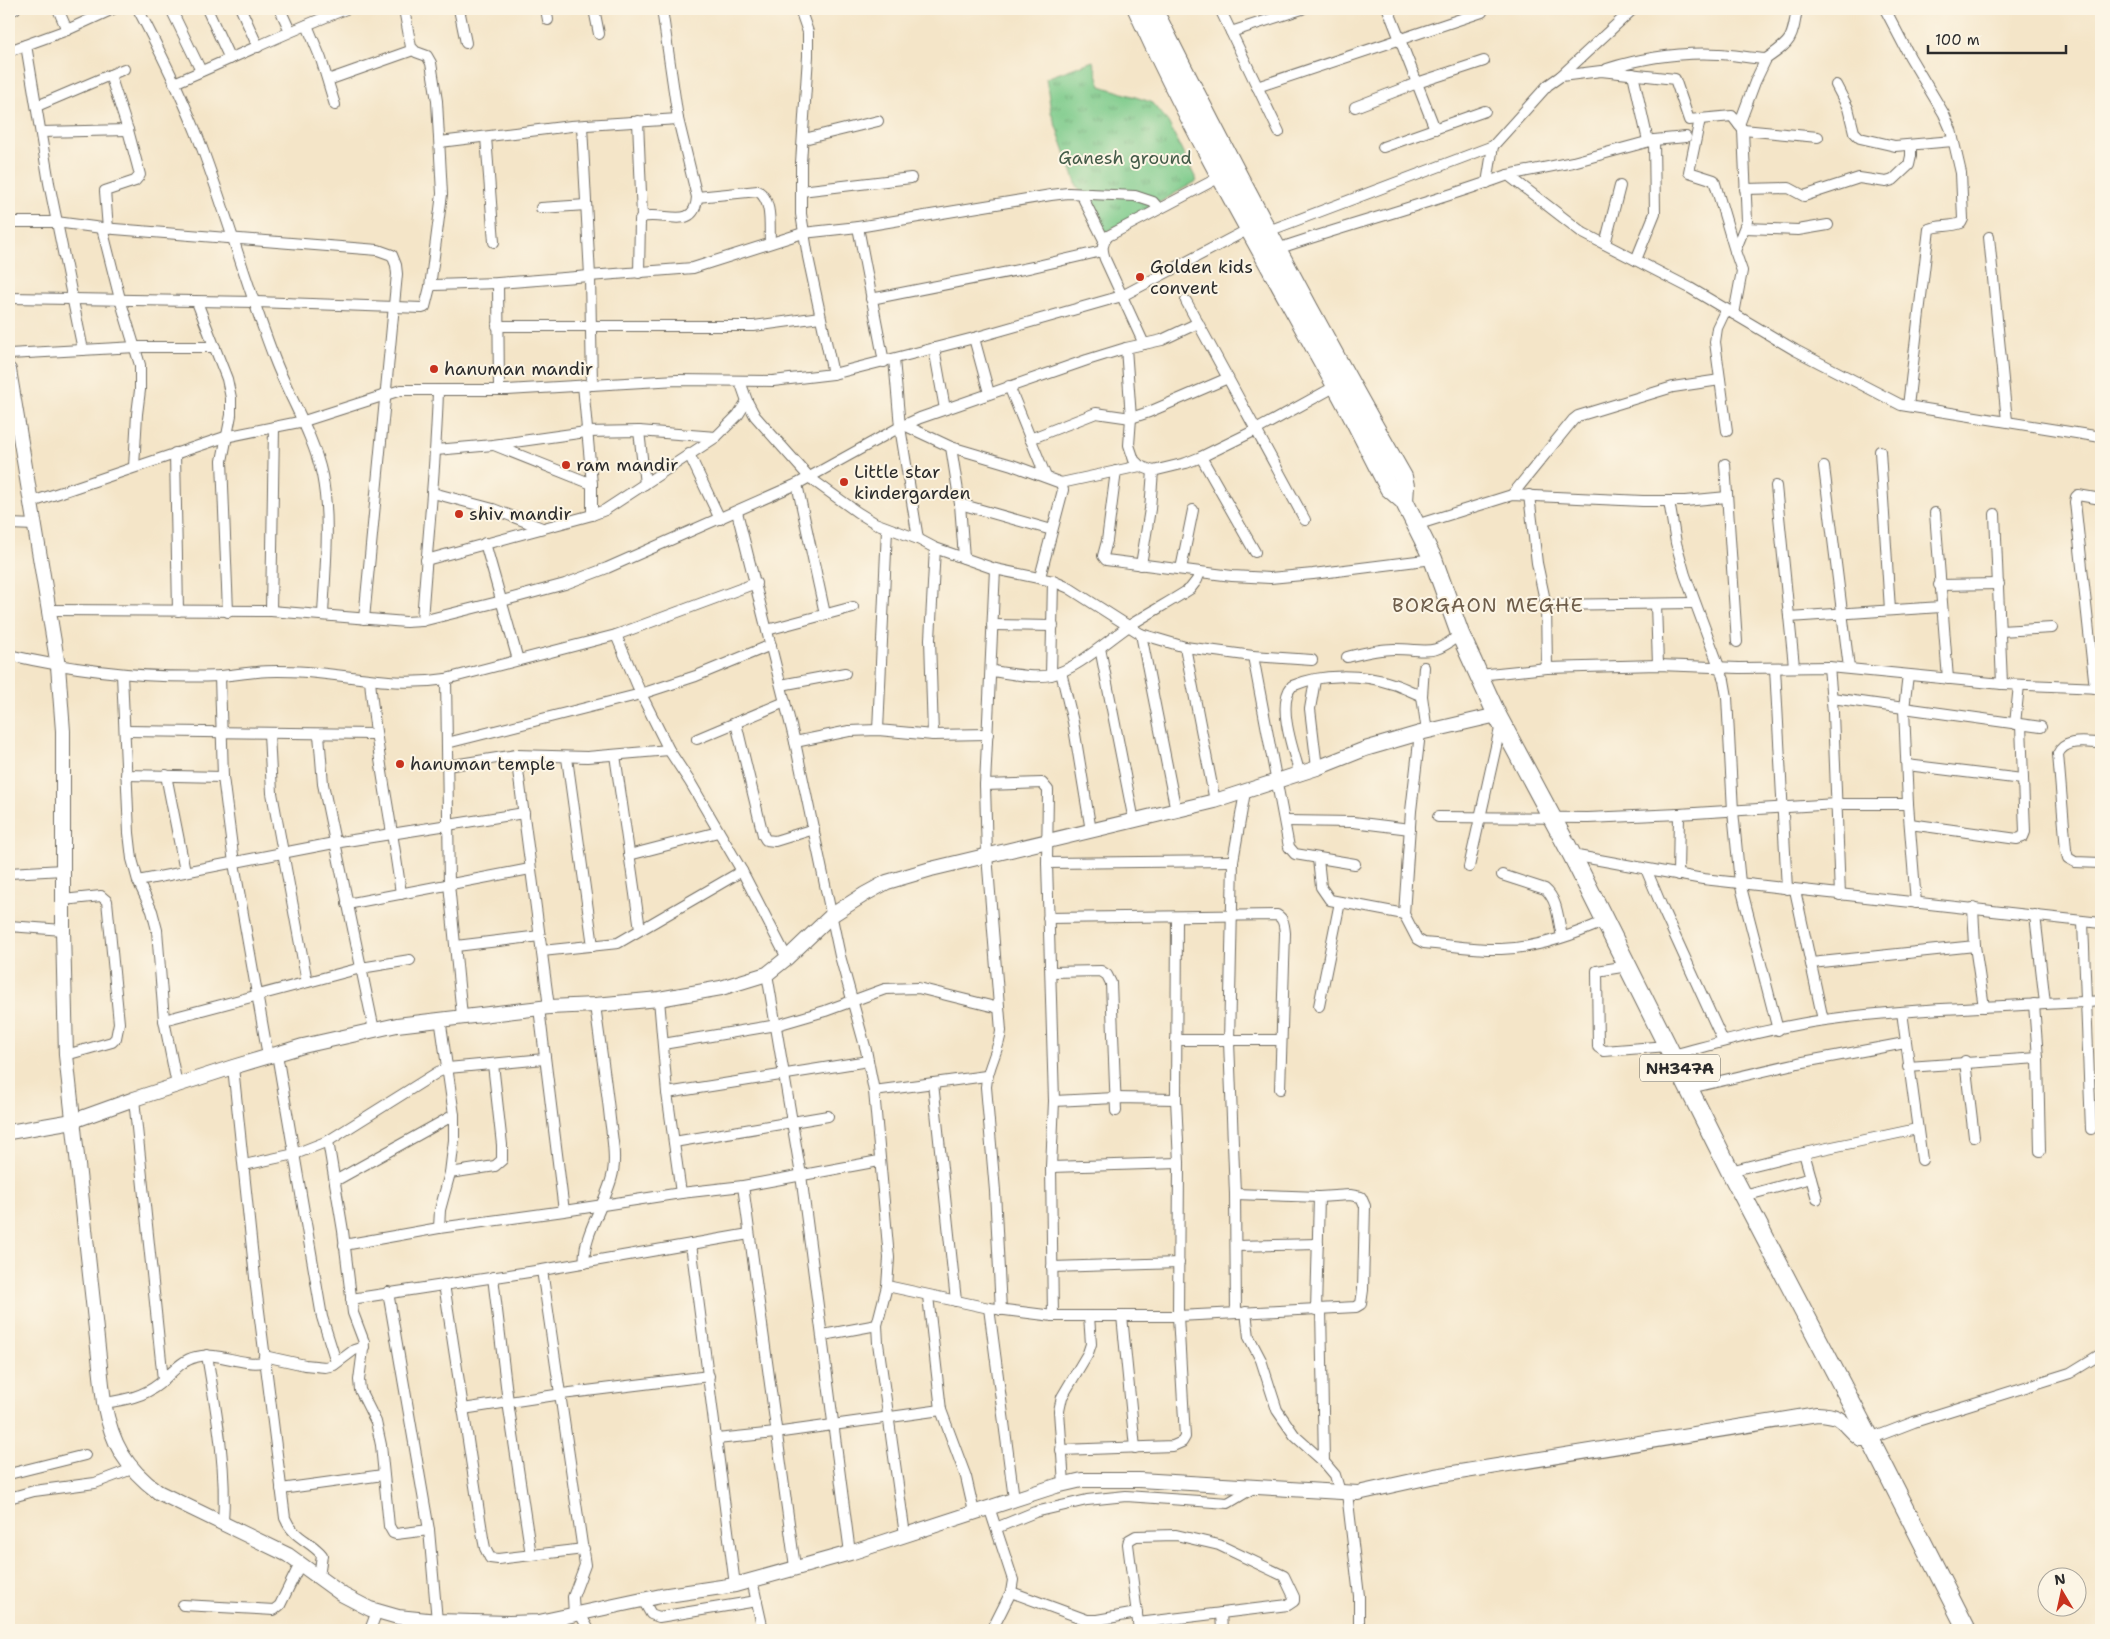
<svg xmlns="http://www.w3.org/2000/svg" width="2110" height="1639" viewBox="0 0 2110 1639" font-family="'Shantell Sans',sans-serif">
<defs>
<pattern id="grass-tufts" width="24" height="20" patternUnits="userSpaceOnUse" patternTransform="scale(1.25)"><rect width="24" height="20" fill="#7cca8a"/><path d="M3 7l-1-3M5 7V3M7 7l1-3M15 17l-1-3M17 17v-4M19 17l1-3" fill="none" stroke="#66a471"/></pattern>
</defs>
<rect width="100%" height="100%" fill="#fcf5e5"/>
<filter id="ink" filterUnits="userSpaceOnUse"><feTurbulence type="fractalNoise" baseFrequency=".02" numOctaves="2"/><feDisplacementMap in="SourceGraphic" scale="10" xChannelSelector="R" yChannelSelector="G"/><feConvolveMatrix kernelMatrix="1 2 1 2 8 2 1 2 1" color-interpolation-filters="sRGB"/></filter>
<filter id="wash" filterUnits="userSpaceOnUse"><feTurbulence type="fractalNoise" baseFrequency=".0096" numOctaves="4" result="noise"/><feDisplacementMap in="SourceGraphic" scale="20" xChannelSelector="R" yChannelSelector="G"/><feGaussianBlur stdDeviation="1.12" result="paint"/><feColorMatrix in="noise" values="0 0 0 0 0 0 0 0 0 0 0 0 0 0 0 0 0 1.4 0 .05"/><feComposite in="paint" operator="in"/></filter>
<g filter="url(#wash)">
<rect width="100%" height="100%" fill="#f4e5c8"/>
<polygon fill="url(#grass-tufts)" stroke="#547a5a" points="1093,61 1101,86 1151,102 1168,122 1197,181 1105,233 1077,186 1051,112 1046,78"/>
</g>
<g filter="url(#ink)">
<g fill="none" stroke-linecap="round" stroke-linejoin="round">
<g stroke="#716c62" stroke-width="12">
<g id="street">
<polyline points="58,9 67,30"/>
<path d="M138 9C159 49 179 90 196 132 225 207 246 285 275 360 290 399 313 434 322 475 331 520 325 569 323 615"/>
<polyline points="171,9 201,71"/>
<polyline points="207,9 230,59"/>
<polyline points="241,9 258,47"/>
<polyline points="280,9 290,31"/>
<polyline points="404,9 411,47 416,52 427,56 431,63 437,101 442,194 430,287"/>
<polyline points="459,9 466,43"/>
<polyline points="546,9 548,20"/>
<polyline points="594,9 599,34"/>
<polyline points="800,9 808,32 808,56 801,163 801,214 808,257 833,374"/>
<polyline points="1220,9 1279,132"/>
<polyline points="1388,9 1435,129"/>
<path d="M1885 9 1910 57 1944 114 1951 130 1961 173 1963 219 1961 223C1951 227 1939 225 1929 229L1908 406"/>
<polyline points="9,12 15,9"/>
<polyline points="307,25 321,59 335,105"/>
<polyline points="1231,32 1302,9"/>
<polyline points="26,45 49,183 83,350"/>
<polyline points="9,51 67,30 113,9"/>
<path d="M1766 59C1792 41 1792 40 1797 9"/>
<path d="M1607 69C1642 58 1682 52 1719 54 1735 55 1750 58 1766 59L1755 82 1739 125"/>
<polyline points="1633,74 1648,141"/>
<polyline points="1561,76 1633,9"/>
<polyline points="328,80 413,50"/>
<path d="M174 83C232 59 288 31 346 9"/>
<polyline points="1836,85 1848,108 1854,132 1860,138 1895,146 1953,141"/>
<polyline points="1257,87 1482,12"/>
<polyline points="37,106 124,69"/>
<polyline points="1355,107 1417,83 1484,61"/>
<polyline points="1700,119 1689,172 1714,180 1735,251"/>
<polyline points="638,121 642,217"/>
<polyline points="582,126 590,276 592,385"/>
<polyline points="1743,130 1818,137"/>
<polyline points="41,132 128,130"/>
<polyline points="486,137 494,242"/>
<polyline points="804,139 878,121"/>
<polyline points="1654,140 1686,137"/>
<polyline points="440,142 571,126 678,119"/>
<polyline points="1383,147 1485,111"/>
<polyline points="1508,175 1573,162 1654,140 1655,213 1636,260"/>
<polyline points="1487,183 1493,146 1548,85 1561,76 1601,71 1675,79 1689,120 1732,116 1743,130 1747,221 1735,251 1742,271 1734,314"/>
<polyline points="1745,189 1789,188 1804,196 1859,178 1886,182 1893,180 1909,165 1911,156 1911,145"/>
<polyline points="801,191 911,178"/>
<polyline points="1081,194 1104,240"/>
<path d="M697 197 758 191C773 201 769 226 770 242"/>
<polyline points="541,208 586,205"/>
<polyline points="9,222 56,222 102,228 378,250 392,255 396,265 397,274 364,619"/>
<polyline points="858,227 884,362"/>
<polyline points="102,228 120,299 140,365 140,390 137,414 134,467"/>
<polyline points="1745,228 1798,230 1828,225"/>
<polyline points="108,229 105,191 135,181 140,175 128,130 110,75"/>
<polyline points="1263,233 1493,146"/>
<polyline points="1989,237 2007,421"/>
<polyline points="1605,244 1620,186"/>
<path d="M1277 249C1353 223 1432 203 1508 175L1583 233 1690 288 1795 350 1901 405 2101 437"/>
<path d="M639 273 640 220 642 217C664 211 695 232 697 197L678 119 662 9"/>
<polyline points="498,283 499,390"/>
<polyline points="9,298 256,302 422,308 425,307 430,287 434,285 498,283 693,268 803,233 858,227 1051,195 1068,193 1135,196 1153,202 1159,209"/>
<polyline points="871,299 1033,267 1102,251"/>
<polyline points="1186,301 1305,520"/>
<polyline points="197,302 227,379 231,398 231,415 222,461 228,612"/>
<polyline points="1726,309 1717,328 1715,342 1727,431"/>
<polyline points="497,326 754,326 820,317"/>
<polyline points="974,338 989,393"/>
<path d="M1144 344 1105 259C1102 250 1101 244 1108 236L1220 177"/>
<polyline points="934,348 945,409"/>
<polyline points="1126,348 1131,418 1129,445 1134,460 1140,466 1153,471 1186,463 1201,457 1256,430 1336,386"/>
<polyline points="9,354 136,347 215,347"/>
<polyline points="894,359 900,427 918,539"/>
<polyline points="740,381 747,401 755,416 810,478 857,512 875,523 918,539 935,548 995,569 1053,581 1069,588 1141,634 1185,647 1253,656 1312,660"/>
<polyline points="583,385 592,484 592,515"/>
<polyline points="1009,386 1046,477"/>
<polyline points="904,425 951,447 1012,465 1061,483 1063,490 1040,577"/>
<polyline points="639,431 645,484"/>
<polyline points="1030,439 1096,413 1131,418 1149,412 1228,378"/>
<polyline points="494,445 592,484"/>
<polyline points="951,447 960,504 964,558"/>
<polyline points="436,450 493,445 586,432 639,431 716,437"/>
<polyline points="1880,451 1890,610"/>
<polyline points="175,453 178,611"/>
<polyline points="689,454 720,519"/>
<polyline points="1201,457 1255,552"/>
<polyline points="1725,464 1737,642"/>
<polyline points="1824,467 1849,668"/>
<polyline points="1116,471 1107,541 1103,556 1106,560 1232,576 1270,578 1313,574 1433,559"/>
<polyline points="1061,483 1140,466"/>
<polyline points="797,484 825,614"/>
<polyline points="1776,486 1794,666"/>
<polyline points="433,493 493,509 542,528"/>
<polyline points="1512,495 1573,420 1578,416 1673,387 1720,380"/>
<polyline points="1529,495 1537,563 1546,605 1547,668"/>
<polyline points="1669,501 1676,543 1685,575 1724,680 1727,697 1733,811 1740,883 1778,1030"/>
<polyline points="32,502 225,437 304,421 401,390 507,390 677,380 773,381 833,374 974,338 1122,296 1249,229"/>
<polyline points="960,504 1052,530"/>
<polyline points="737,512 795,742 840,956 866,1050 874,1091 889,1258 887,1286 877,1325 878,1343 905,1535"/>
<polyline points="1935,513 1948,679"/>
<polyline points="1995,514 2002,684"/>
<polyline points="9,524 35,525"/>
<polyline points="1416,525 1512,495 1643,501 1685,501 1727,497"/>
<polyline points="485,543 518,660"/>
<polyline points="426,560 592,515 605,510 716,437 738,415 747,401"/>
<polyline points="1141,565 1150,509 1153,471"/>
<path d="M995 569 985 785 987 855 1001 1031C999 1051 987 1067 986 1087L995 1191 1001 1310"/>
<polyline points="1181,569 1193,510"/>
<polyline points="1939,585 1999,584"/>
<polyline points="1656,604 1658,665"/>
<polyline points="1546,605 1694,603"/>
<polyline points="47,610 271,611 406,622 422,621 502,601 565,584 607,568 797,484 900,427 920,418 1087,360 1126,348 1162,340 1198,323"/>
<polyline points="271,611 274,427"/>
<polyline points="1789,617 1941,607"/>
<path d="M422 621C427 544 436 468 438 390"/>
<polyline points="992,625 1053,626"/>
<polyline points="767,630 853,607"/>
<polyline points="2000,631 2052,628"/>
<polyline points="1141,634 1176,811"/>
<polyline points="616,635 641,694 669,750 690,782 742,871 787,958"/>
<polyline points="1185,647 1215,801"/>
<polyline points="1100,648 1134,821"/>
<path d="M9 655C78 671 148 679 220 676 232 675 245 673 257 672 273 670 291 671 307 672 356 676 396 687 446 679L616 635 756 583"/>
<polyline points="1253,656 1289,847 1295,854 1355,864"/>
<path d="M1347 657C1363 653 1378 649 1394 649 1427 649 1432 658 1460 634"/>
<polyline points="1424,667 1422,696 1427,732"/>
<polyline points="1829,667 1833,713 1840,895"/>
<polyline points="1775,668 1787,889"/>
<path d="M991 671C1010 673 1032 679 1051 675 1076 670 1108 640 1129 626 1149 613 1170 602 1190 589L1197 580 1200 572"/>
<polyline points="1061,672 1073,722 1091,831"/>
<polyline points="122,674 129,833 132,859 138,881 152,911 157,930 164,1020 177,1085"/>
<polyline points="1051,675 1053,581"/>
<polyline points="1479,675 1547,668 1658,665 1739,668 1829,667 2002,684 2101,688"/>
<polyline points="1908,675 1904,709 1908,804 1916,903"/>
<polyline points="220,676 223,777 234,863 268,1056"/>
<polyline points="446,679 449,884 462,1016"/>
<path d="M370 680C376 752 392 822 401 894"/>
<polyline points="1315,680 1310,709 1317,768"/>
<polyline points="781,685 845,673"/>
<polyline points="2095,688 2075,502 2076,497 2078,495 2101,499"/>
<polyline points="1832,698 2041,727"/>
<polyline points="736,723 763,835 766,840 775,841 814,829"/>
<polyline points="2015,724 2019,685"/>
<polyline points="878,730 887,529"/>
<polyline points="126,731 375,734"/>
<polyline points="269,733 272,793 307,982"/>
<path d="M1420 733 1411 811 1404 914 1417 939 1424 943C1450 945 1476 950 1501 949 1535 948 1574 935 1605 921"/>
<polyline points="319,734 323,784 374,1030"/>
<polyline points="933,735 930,639 935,548"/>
<polyline points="697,739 785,702"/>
<polyline points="795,742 849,731 878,730 933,735 988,734"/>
<polyline points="447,743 641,694 696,676 771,645"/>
<path d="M2101 743C2086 743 2065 738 2058 754L2066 850 2068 858 2075 862 2101 863"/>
<polyline points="516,755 549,1007"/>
<polyline points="615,755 640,929"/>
<polyline points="567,758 593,946"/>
<polyline points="1907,765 2022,779"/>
<polyline points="447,766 516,755 587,757 669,750"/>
<path d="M1300 774C1294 753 1276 704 1292 686 1321 673 1363 674 1393 684 1403 687 1412 692 1422 696"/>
<polyline points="126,775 223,777"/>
<polyline points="166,775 185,871"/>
<polyline points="985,785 1042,783 1048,790 1047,863 1054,1101 1051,1167 1053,1316"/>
<polyline points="1438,817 1588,818 1679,814 1836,804 1908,804"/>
<polyline points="1285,821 1353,822 1410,829"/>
<polyline points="1910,824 2017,839 2023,837 2025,832 2021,725"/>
<polyline points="629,855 718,832"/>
<polyline points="1572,855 1703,879 2101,923"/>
<polyline points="1318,859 1321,887 1330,900 1404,914"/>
<polyline points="1047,863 1233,861"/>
<polyline points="1469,867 1501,724"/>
<polyline points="1646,869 1664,912 1723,1041"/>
<polyline points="9,873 63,870"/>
<path d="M1502 875 1545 889C1558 900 1558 920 1562 936"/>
<polyline points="1678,875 1679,814"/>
<polyline points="138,881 334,843 524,813"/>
<polyline points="1795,890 1823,1020"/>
<polyline points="63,900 101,896 107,901 119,1023 116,1038 112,1042 66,1055"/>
<polyline points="347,904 530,869"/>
<polyline points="1973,908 1975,946 1984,1007"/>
<polyline points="2035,915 2045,1003"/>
<path d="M1048 918 1277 915C1284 919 1284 925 1285 933L1280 1089"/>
<polyline points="2083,922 2091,1129"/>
<polyline points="9,926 63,930"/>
<polyline points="456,946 540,936"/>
<polyline points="542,951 618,943 742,871"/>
<polyline points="1811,963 1975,946"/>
<polyline points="1628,966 1597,971 1598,1047 1604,1051 1668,1046"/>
<polyline points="1051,972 1101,971 1107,975 1111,983 1116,1111"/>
<polyline points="767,974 801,1175 850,1553"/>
<polyline points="659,999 667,1093 681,1193"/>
<polyline points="2034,1004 2038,1058 2040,1151"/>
<polyline points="1319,1006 1340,902"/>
<polyline points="539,1008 564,1211"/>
<polyline points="1902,1012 1922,1160"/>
<polyline points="164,1020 361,968 410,960"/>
<polyline points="1176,1040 1280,1040"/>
<polyline points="663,1044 777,1025 825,1011 885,989 918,988 999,1008"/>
<polyline points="277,1054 322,1317 336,1362"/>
<path d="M1673 1055C1723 1042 1774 1027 1825 1020 1916 1007 2009 1007 2101 1001"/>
<polyline points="1965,1061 1974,1137"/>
<path d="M233 1067 256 1287 285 1518C293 1538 311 1541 322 1555L319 1577"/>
<polyline points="1908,1067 2038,1058"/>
<polyline points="933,1083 956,1301"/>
<polyline points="1690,1088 1798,1063 1905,1043"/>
<polyline points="874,1091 986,1076"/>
<polyline points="667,1093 868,1061"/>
<polyline points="134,1099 163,1380"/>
<polyline points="1054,1101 1115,1098 1176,1099"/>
<polyline points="328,1141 343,1231 353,1313 364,1342 359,1380 360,1390 376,1422 381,1445 389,1526 393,1533 396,1534 429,1530"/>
<polyline points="674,1142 828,1116"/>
<polyline points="1804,1153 1817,1199"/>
<polyline points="244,1165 295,1154 328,1141 438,1072 448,1068 544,1059"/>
<polyline points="1051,1167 1179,1163"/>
<polyline points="1730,1171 1790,1156 1917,1129"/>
<polyline points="450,1173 495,1166 502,1160 502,1145 493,1064"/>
<polyline points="335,1181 454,1115"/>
<polyline points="743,1186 795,1567"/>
<polyline points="1744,1196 1811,1178"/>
<polyline points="439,1228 440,1210 450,1173 454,1140 454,1115 440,1018"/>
<polyline points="691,1244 735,1585"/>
<polyline points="344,1245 439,1228 564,1211 681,1193 743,1186 879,1161"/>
<polyline points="1236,1246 1318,1244"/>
<path d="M585 1263C581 1236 608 1201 613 1172 616 1155 612 1136 610 1119 606 1081 600 1043 595 1005"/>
<polyline points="1052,1267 1179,1263"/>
<polyline points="542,1270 585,1565 573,1597 574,1615"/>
<polyline points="493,1277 508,1402 531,1555"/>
<polyline points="444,1284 483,1538 485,1548 490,1558 498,1559 584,1549"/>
<polyline points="887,1286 989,1308 1053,1316 1178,1316 1356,1307 1361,1304 1363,1290 1365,1206 1361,1197 1350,1195 1319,1197 1235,1194"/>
<polyline points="388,1292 429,1530 437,1621"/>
<polyline points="928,1296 941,1410 966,1477 974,1512"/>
<polyline points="351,1299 542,1270 749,1234"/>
<polyline points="989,1308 1014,1499"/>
<polyline points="1316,1310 1319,1197"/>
<polyline points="1321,1310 1324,1462"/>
<polyline points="1246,1312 1249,1337 1261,1360 1277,1410 1295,1436 1324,1462 1335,1475 1340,1492"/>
<polyline points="1236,1313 1235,1194 1229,1042 1233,861 1245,792"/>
<polyline points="1122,1316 1135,1448"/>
<polyline points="823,1335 877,1325"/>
<path d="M207 1355C216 1410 227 1468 223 1523"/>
<polyline points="264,1356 305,1365 325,1367 334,1365 354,1350 364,1347"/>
<path d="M104 1403C124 1400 143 1397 159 1384 171 1374 181 1360 196 1357 220 1351 238 1366 265 1362"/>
<polyline points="463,1409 562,1394 709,1376"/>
<polyline points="717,1439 775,1433 941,1410"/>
<polyline points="1870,1439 1914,1422 2070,1373 2101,1354"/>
<polyline points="1061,1450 1173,1446 1182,1442 1185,1437 1178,1316 1179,1163 1176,1099 1177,917"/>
<polyline points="9,1474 85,1455"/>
<polyline points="1064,1484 1059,1411 1062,1397 1088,1353 1091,1344 1089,1316"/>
<polyline points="281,1489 383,1475"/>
<polyline points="1347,1493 1359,1596 1359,1630"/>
<polyline points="9,1498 34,1491 95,1483 132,1469"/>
<polyline points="989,1507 1013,1580 1011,1592 992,1630"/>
<polyline points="996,1528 1035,1512 1087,1500 1126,1496 1228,1503 1255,1487"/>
<polyline points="752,1580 763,1630"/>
<polyline points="1011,1592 1087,1620 1097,1620 1137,1613"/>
<polyline points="643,1600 651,1614 659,1617 757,1601"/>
<polyline points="183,1605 274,1610 280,1605 300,1564"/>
<polyline points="1221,1613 1222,1630"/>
<polyline points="580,1614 589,1630"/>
<polyline points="1138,1623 1288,1605 1294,1601 1294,1597 1284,1576 1219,1545 1176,1535 1136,1536 1129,1540 1128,1544 1139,1630"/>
<polyline points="370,1630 377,1611"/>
</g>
</g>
<g stroke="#716c62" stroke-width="16">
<g id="secondary">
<path d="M9 370 58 666 63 731V930L66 1055 104 1403C112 1444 125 1467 158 1492L288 1555 343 1595 370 1609 398 1617 437 1621 509 1623 539 1622 661 1596 735 1585 850 1553 1056 1486 1082 1480H1139L1358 1493 1435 1476 1817 1414C1847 1415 1841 1425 1861 1439H1870"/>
<polyline points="9,1132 73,1121 134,1099 233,1067 303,1046 397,1025 549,1007 595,1005 659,999 721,988 767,974 787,958 832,915 865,894 887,882 931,869 1215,801 1317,768 1365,749 1420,733 1497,715"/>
</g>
</g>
<g stroke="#716c62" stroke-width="20">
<g id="highway">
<path d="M1137 9C1195 138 1267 260 1335 384 1354 418 1371 454 1389 488L1404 501 1433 559 1460 634 1497 715 1572 855 1730 1171 1866 1431 1967 1630"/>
<path d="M1153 9C1232 167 1315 323 1403 477L1405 486 1404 501"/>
</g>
</g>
<use href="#street" stroke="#fff" stroke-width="10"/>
<use href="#secondary" stroke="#fff" stroke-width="14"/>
<use href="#highway" stroke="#fff" stroke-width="18"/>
</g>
</g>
<g fill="#c8321e" stroke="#fcf5e5" stroke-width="2">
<circle cx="1140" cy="277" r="5"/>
<circle cx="434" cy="369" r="5"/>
<circle cx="566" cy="465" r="5"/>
<circle cx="844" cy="482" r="5"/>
<circle cx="459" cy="514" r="5"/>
<circle cx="400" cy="764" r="5"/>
</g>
<g text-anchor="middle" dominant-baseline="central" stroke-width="4" stroke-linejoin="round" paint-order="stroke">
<rect fill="#fcf5e5" stroke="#6a6863" stroke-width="1" x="1640" y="1054.5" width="80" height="27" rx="4"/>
<g font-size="16" font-weight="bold" fill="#2b2b2b">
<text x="1680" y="1068">NH347A</text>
</g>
<g font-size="18" fill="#435b48" stroke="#fcf5e5">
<text x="1125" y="158">Ganesh ground</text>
</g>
<g font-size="18" fill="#2b2b2b" stroke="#fcf5e5" text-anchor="start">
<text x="1150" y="267">Golden kids<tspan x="1150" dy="21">convent</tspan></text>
<text x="444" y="369">hanuman mandir</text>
<text x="576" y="465">ram mandir</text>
<text x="854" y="472">Little star<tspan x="854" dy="21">kindergarden</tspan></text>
<text x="469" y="514">shiv mandir</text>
<text x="410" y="764">hanuman temple</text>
</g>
<g font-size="20" letter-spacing="1" fill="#6e5d4a" stroke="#fcf5e5">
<text x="1488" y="605">BORGAON MEGHE</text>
</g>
</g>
<rect width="2110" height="1639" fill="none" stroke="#fcf5e5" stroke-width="30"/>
<g transform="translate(2062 1592) rotate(351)"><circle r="24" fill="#fcf5e5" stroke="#a8a49b"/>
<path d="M0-4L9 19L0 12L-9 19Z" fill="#c8321e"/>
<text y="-8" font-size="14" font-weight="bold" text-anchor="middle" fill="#2b2b2b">N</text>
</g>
<path d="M1928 45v8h138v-8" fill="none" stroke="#2b2b2b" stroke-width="2.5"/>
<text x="1935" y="45" font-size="15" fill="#2b2b2b" stroke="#fcf5e5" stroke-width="4" paint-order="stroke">100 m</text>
</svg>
